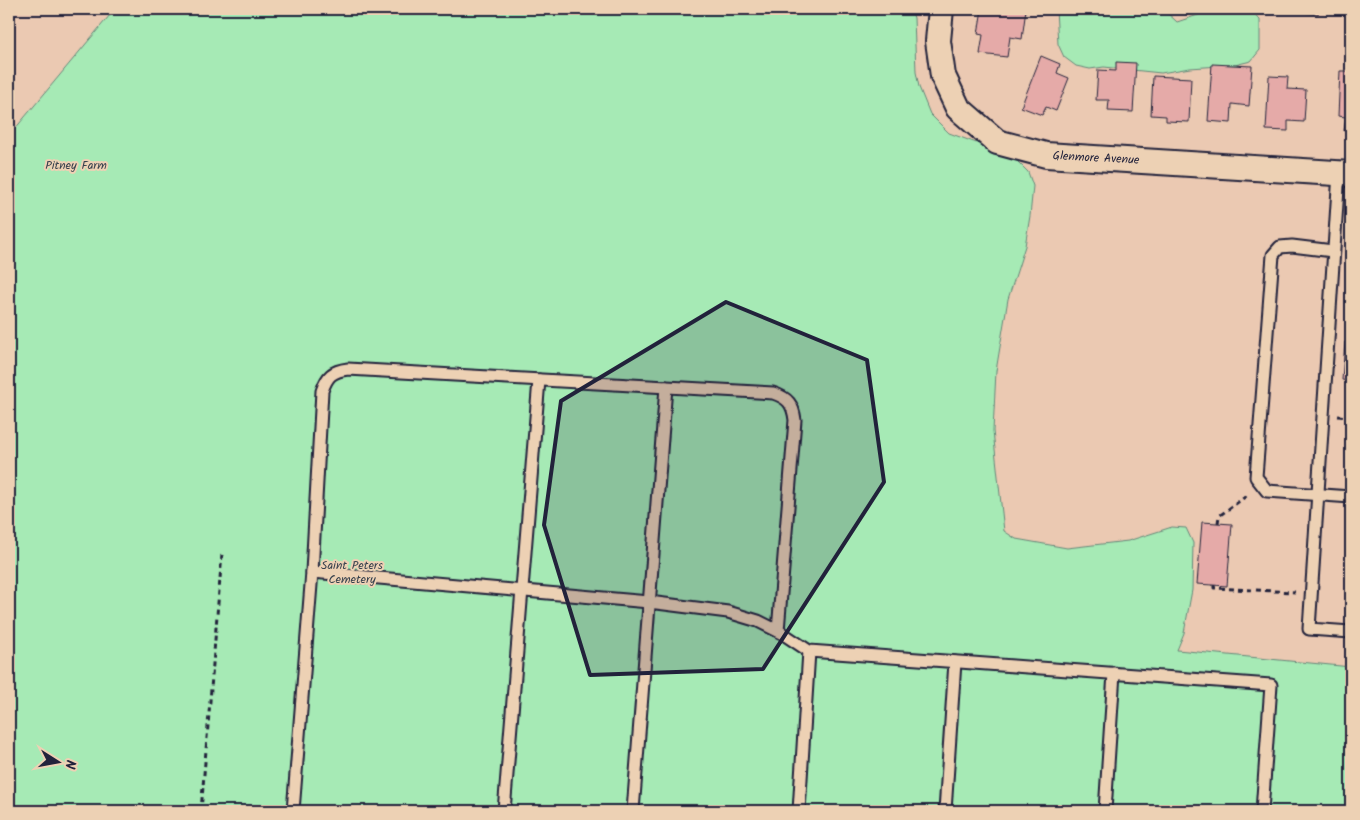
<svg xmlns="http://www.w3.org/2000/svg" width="1360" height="820" viewBox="0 0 1360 820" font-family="Kalam,sans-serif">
<rect width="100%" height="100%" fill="#ebc9b2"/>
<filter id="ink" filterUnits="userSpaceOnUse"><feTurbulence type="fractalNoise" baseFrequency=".02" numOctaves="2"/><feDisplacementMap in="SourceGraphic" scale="10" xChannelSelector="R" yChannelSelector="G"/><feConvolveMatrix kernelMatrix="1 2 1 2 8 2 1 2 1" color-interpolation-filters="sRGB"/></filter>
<g filter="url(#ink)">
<g fill="#a6eab5" stroke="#648678">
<polygon points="115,9 911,9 914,18 916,72 919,87 930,114 949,133 1004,153 1016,160 1028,172 1033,186 1030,216 1025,246 1008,299 996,371 993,431 1004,531 1016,539 1067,548 1128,541 1172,527 1186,528 1193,543 1192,590 1184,633 1177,650 1351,667 1351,811 9,811 9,136"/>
<polygon points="1056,9 1163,9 1177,22 1216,9 1250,9 1260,20 1260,50 1251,61 1235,65 1190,68 1161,73 1104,67 1090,69 1076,66 1064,57 1058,44"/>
</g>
<g fill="#e5aaa8" stroke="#22223b">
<polygon points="982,9 1026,9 1022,39 1010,37 1007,57 980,54 983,35 978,34"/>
<polygon points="1301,9 1319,9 1318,14 1301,12"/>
<polygon points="1041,56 1060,64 1057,73 1069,78 1056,111 1046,107 1042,115 1021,107"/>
<polygon points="1116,62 1136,63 1133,112 1108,111 1109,100 1096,100 1098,70 1116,71"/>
<polygon points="1212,64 1252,66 1249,106 1232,104 1231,123 1208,121"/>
<polygon points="1340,71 1351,71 1351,132 1344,131 1346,117 1338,116"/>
<polygon points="1153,76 1191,78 1189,122 1166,121 1166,116 1151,115"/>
<polygon points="1269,76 1288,77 1287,89 1306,90 1304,122 1288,121 1288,131 1266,130"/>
<polygon points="1345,342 1351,342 1351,394 1348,394 1349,381 1342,380"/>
<polygon points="1202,522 1232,524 1227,586 1197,584"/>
</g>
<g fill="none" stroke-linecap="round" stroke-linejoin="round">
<g stroke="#22223b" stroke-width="15">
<g id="lane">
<polyline points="1339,173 1309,629 1351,632"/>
<polyline points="1333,251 1292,246 1280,247 1273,255 1256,477 1267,491 1351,497"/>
<polyline points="312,572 649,602 728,612 758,621 782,633 809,651 1271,685 1262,811"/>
<path d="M293 811 312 572 322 391C327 376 332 371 348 369L773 393C788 398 793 404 795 420L778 631"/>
<polyline points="504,811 539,380"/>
<polyline points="633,811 666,387"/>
<polyline points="799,811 809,651"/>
<polyline points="945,811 955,662"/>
<polyline points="1105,811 1114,673"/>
</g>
</g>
<g stroke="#22223b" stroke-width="28">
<polyline id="street" points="941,9 938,41 943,76 958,108 997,142 1046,155 1351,174"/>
</g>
<g stroke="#22223b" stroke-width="3" stroke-dasharray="5 4" stroke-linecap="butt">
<polyline points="1338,416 1351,417"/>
<polyline points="1218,523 1219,516 1249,494"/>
<polyline points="1214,585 1214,588 1295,592"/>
<polyline points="201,811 222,554"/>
</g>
<use href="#lane" stroke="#edd1b4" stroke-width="11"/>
<use href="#street" stroke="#edd1b4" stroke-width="24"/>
</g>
</g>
<path fill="#22223b" fill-opacity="0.2" stroke="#22223b" stroke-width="4" stroke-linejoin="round" d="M726 302 867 360 884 482 763 669 590 675 544 525 561 401Z"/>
<g text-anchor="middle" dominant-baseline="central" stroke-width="4" stroke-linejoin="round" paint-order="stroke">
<g font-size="12" fill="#22223b" stroke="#edd1b4">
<text transform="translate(1096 158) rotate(3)">Glenmore Avenue</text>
</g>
<g font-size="12" fill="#36404d" stroke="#edd1b4">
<text x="76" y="165">Pitney Farm</text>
<text x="352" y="565">Saint Peters<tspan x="352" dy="14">Cemetery</tspan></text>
</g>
</g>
<rect width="1360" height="820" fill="none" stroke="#edd1b4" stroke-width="30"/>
<rect x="15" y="15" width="1330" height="790" fill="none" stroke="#22223b" stroke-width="2" filter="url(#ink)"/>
<g transform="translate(58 762) rotate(101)" stroke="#edd1b4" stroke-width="4" paint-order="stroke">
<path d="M0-4L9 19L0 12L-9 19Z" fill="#22223b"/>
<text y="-8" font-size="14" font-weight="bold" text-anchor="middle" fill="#22223b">N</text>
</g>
</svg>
